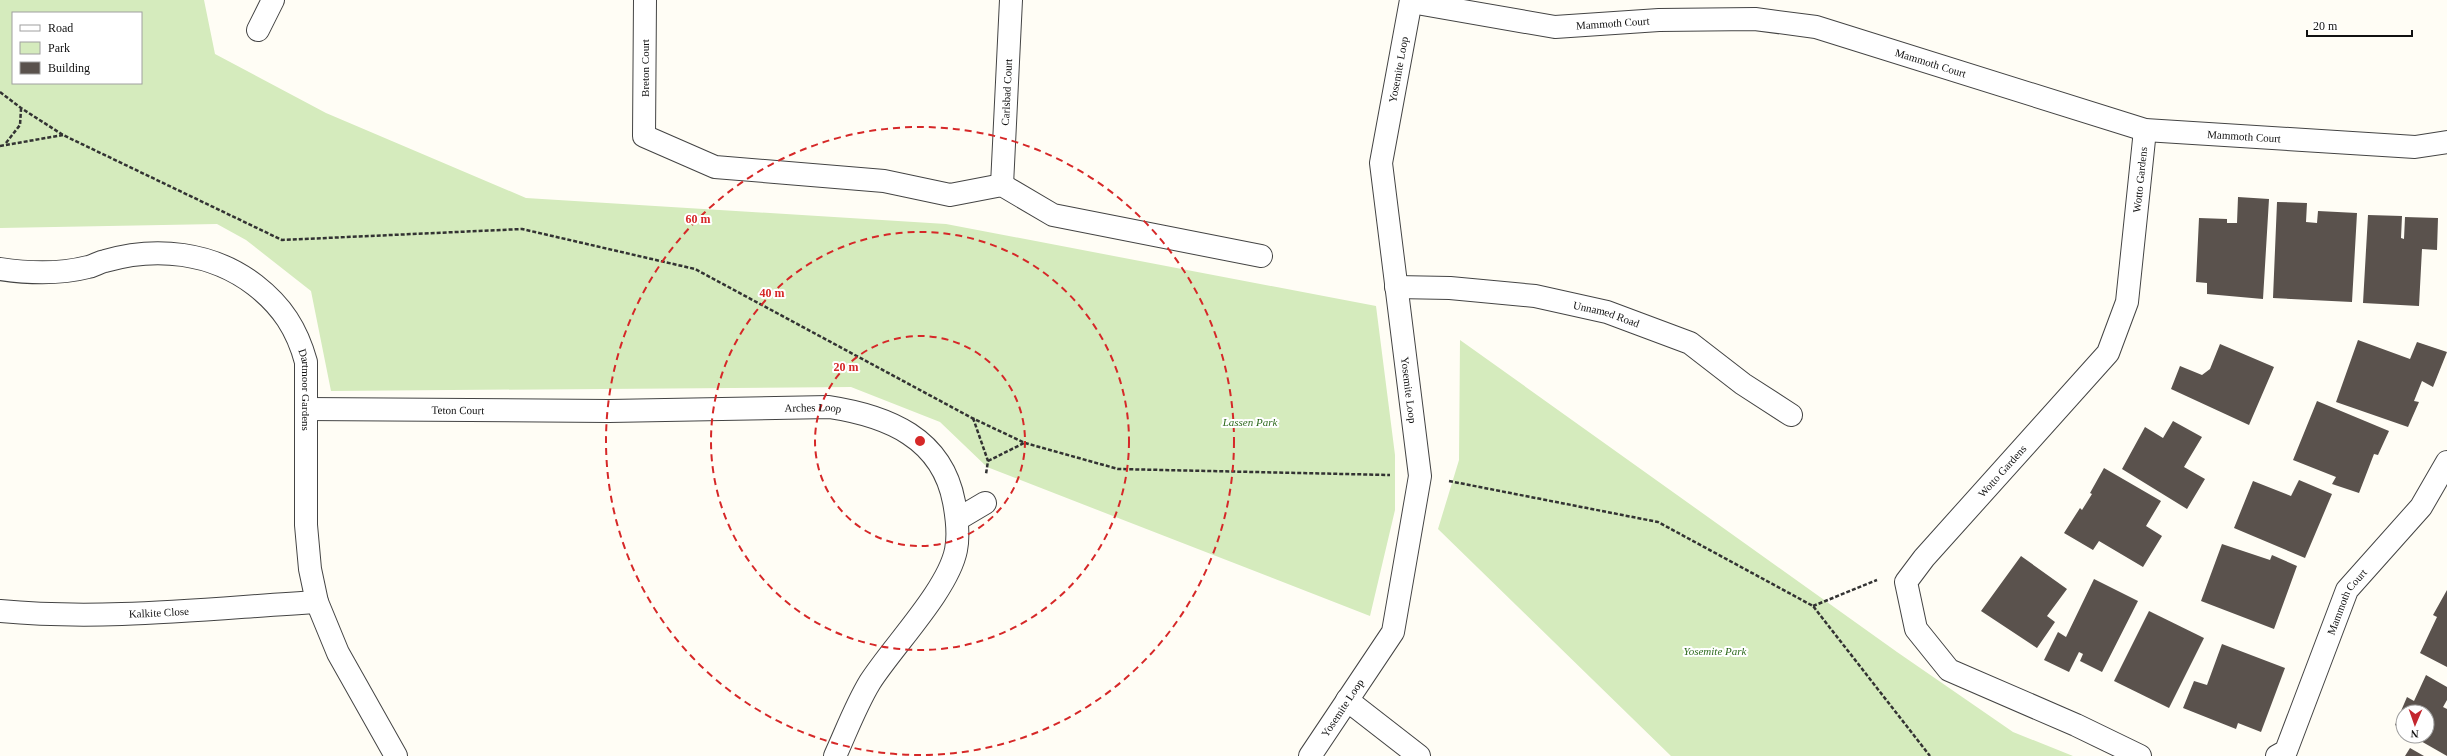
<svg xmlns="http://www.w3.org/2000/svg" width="2447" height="756" viewBox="0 0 2447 756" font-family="'Times New Roman',serif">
<rect width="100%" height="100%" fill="#fffdf5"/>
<g fill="#d5ebbd" fill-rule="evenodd">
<path d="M0 0H204L215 54 326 113 526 198 946 224 1376 306 1395 455V510L1370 616 987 467 940 422 851 387 331 391 311 291 246 240 217 224 0 228ZM13 13H141V83H13Z"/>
<polygon points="1460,340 1897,652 2013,732 2073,756 1671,756 1438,529 1459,460"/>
</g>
<g fill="#5a524d">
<polygon points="2238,197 2269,199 2263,299 2207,294 2207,283 2196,282 2199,218 2227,219 2227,223 2237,223"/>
<polygon points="2277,202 2307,203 2306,222 2317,223 2318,211 2357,213 2352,302 2273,298"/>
<polygon points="2368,215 2402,216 2401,238 2404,239 2405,217 2438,218 2437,250 2422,249 2419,306 2363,303"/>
<polygon points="2358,340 2410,359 2417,342 2447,352 2433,387 2422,381 2414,401 2419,402 2408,427 2336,402"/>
<polygon points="2220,344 2274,367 2249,425 2171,389 2180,366 2202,375 2210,369"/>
<polygon points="2317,401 2389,431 2378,455 2374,454 2359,493 2332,484 2336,477 2293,460"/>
<polygon points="2173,421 2202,437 2184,467 2205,479 2187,509 2122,469 2145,427 2163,438"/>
<polygon points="2104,468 2161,501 2146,526 2162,536 2143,567 2099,541 2093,550 2064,533 2080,508 2082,510 2092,494 2090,493"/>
<polygon points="2299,480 2332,494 2305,558 2234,528 2253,481 2291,496"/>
<polygon points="2222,544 2270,560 2272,555 2297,566 2274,629 2201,601"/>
<polygon points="2021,556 2067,589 2047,616 2055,622 2037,648 1981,611"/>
<polygon points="2094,579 2138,601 2102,672 2080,661 2083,654 2079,652 2069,672 2044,660 2058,632 2066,637"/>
<polygon points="2447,590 2447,667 2420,653 2437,617 2433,615"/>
<polygon points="2149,611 2204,638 2169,708 2114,681"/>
<polygon points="2222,644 2285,668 2261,732 2238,723 2236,729 2183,708 2194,681 2207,685"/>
<polygon points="2426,675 2447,687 2447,700 2443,707 2447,709 2447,756 2412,736 2427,736 2427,712 2403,712 2403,730 2395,725 2407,697 2414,701"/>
<polygon points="2410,748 2424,756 2405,756"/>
</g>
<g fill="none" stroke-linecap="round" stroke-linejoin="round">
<g stroke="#444" stroke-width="24">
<g id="minor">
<polyline points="645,0 644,136 715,167 884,181 950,195 1002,185 1053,215 1261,256"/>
<path id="s1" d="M1411 2 1555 27 1659 20 1755 19 1816 27 2145 130 2415 147 2447 142"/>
<polyline points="258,30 273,0"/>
<path id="s2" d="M1002 185 1011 0"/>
<path id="s3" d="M0 269C27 273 61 274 88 267 94 266 99 262 105 261 156 246 212 252 255 285 282 306 297 329 306 362V525L310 569 317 602 338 653 396 756"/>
<path id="s4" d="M1396 287 1450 288 1535 296 1607 312 1690 343 1743 384 1791 415"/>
<path id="s5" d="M306 409 609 411 829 407C888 416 942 438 954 502 957 518 959 535 956 550 948 590 893 646 870 682 856 705 846 732 835 756"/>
<polyline points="958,519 985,503"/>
<path id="s6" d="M0 611C105 621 212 608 317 602"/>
<polyline points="1347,700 1419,756"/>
<path id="s7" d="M1310 756 1393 632 1420 476 1381 163 1411 0"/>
<path id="s8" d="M2140 756 2076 725 1949 670 1916 629 1906 582 1924 558 2108 353 2127 302 2145 130"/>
<path id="s9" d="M2277 756 2286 751 2347 590 2421 507 2447 462"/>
</g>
</g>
<g stroke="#333" stroke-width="2.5" stroke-dasharray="4 2" stroke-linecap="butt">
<polyline points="0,92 21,108 63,135 282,240 522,229 695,269 972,418 1025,443 1118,469 1390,475"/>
<polyline points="6,143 20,125 21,109"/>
<polyline points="0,146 63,135"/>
<polyline points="973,418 988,461 986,474"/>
<polyline points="988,461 1024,443"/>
<polyline points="1449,481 1658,522 1813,606 1930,756"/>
<polyline points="1813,606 1877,580"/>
</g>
<use href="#minor" stroke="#fff" stroke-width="22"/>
</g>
<g fill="none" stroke="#d62828" stroke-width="2" stroke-dasharray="7 5">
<circle cx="920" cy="441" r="105"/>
<circle cx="920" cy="441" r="209"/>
<circle cx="920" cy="441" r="314"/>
</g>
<g text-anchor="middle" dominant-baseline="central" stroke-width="4" stroke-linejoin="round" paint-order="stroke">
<g font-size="11" fill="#111" stroke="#fff">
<text stroke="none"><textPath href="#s1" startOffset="204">Mammoth Court</textPath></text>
<text stroke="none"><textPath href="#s1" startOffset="528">Mammoth Court</textPath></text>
<text transform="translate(645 68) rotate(-90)">Breton Court</text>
<text stroke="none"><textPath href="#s7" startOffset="718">Yosemite Loop</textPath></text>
<text stroke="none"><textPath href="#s2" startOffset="93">Carlsbad Court</textPath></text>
<text stroke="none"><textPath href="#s1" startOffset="852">Mammoth Court</textPath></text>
<text stroke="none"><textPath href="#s8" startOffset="793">Wotto Gardens</textPath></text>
<text stroke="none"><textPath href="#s4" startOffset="213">Unnamed Road</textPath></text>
<text stroke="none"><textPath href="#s3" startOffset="386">Dartmoor Gardens</textPath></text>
<text transform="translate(1409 390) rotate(83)">Yosemite Loop</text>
<text stroke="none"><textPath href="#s5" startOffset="507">Arches Loop</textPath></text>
<text stroke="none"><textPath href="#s5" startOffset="152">Teton Court</textPath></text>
<text stroke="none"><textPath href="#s8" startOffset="457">Wotto Gardens</textPath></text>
<text stroke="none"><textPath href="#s9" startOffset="172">Mammoth Court</textPath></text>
<text stroke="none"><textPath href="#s6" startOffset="159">Kalkite Close</textPath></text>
<text stroke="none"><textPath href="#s7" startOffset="58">Yosemite Loop</textPath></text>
</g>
<g font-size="11" font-style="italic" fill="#2f6b1f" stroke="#fff">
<text x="1250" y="422">Lassen Park</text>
<text x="1715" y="651">Yosemite Park</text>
</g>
</g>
<circle cx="920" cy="441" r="6" fill="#d62828" stroke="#fff" stroke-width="2"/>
<g font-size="12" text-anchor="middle" font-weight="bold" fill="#d62828" stroke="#fff" stroke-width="4" stroke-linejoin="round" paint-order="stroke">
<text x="698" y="223">60 m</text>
<text x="772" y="297">40 m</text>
<text x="846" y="371">20 m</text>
</g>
<rect x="12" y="12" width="130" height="72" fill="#ffffff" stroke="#a0a0a0"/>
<rect x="20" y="25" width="20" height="6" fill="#ffffff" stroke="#a0a0a0"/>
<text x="48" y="32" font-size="12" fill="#111111">Road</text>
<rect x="20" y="42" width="20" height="12" fill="#d5ebbd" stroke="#a0a0a0"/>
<text x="48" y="52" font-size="12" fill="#111111">Park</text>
<rect x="20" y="62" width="20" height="12" fill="#5a524d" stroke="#a0a0a0"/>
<text x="48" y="72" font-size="12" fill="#111111">Building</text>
<g transform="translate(2415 724) rotate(182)"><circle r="19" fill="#ffffff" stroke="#a0a0a0"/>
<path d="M0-3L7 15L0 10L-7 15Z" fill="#c4262e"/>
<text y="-6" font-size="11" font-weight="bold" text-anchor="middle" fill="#111111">N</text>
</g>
<path d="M2307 30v6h105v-6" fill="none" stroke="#111111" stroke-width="2"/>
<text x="2313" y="30" font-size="12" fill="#111111" stroke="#ffffff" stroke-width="3" paint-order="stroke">20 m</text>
</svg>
